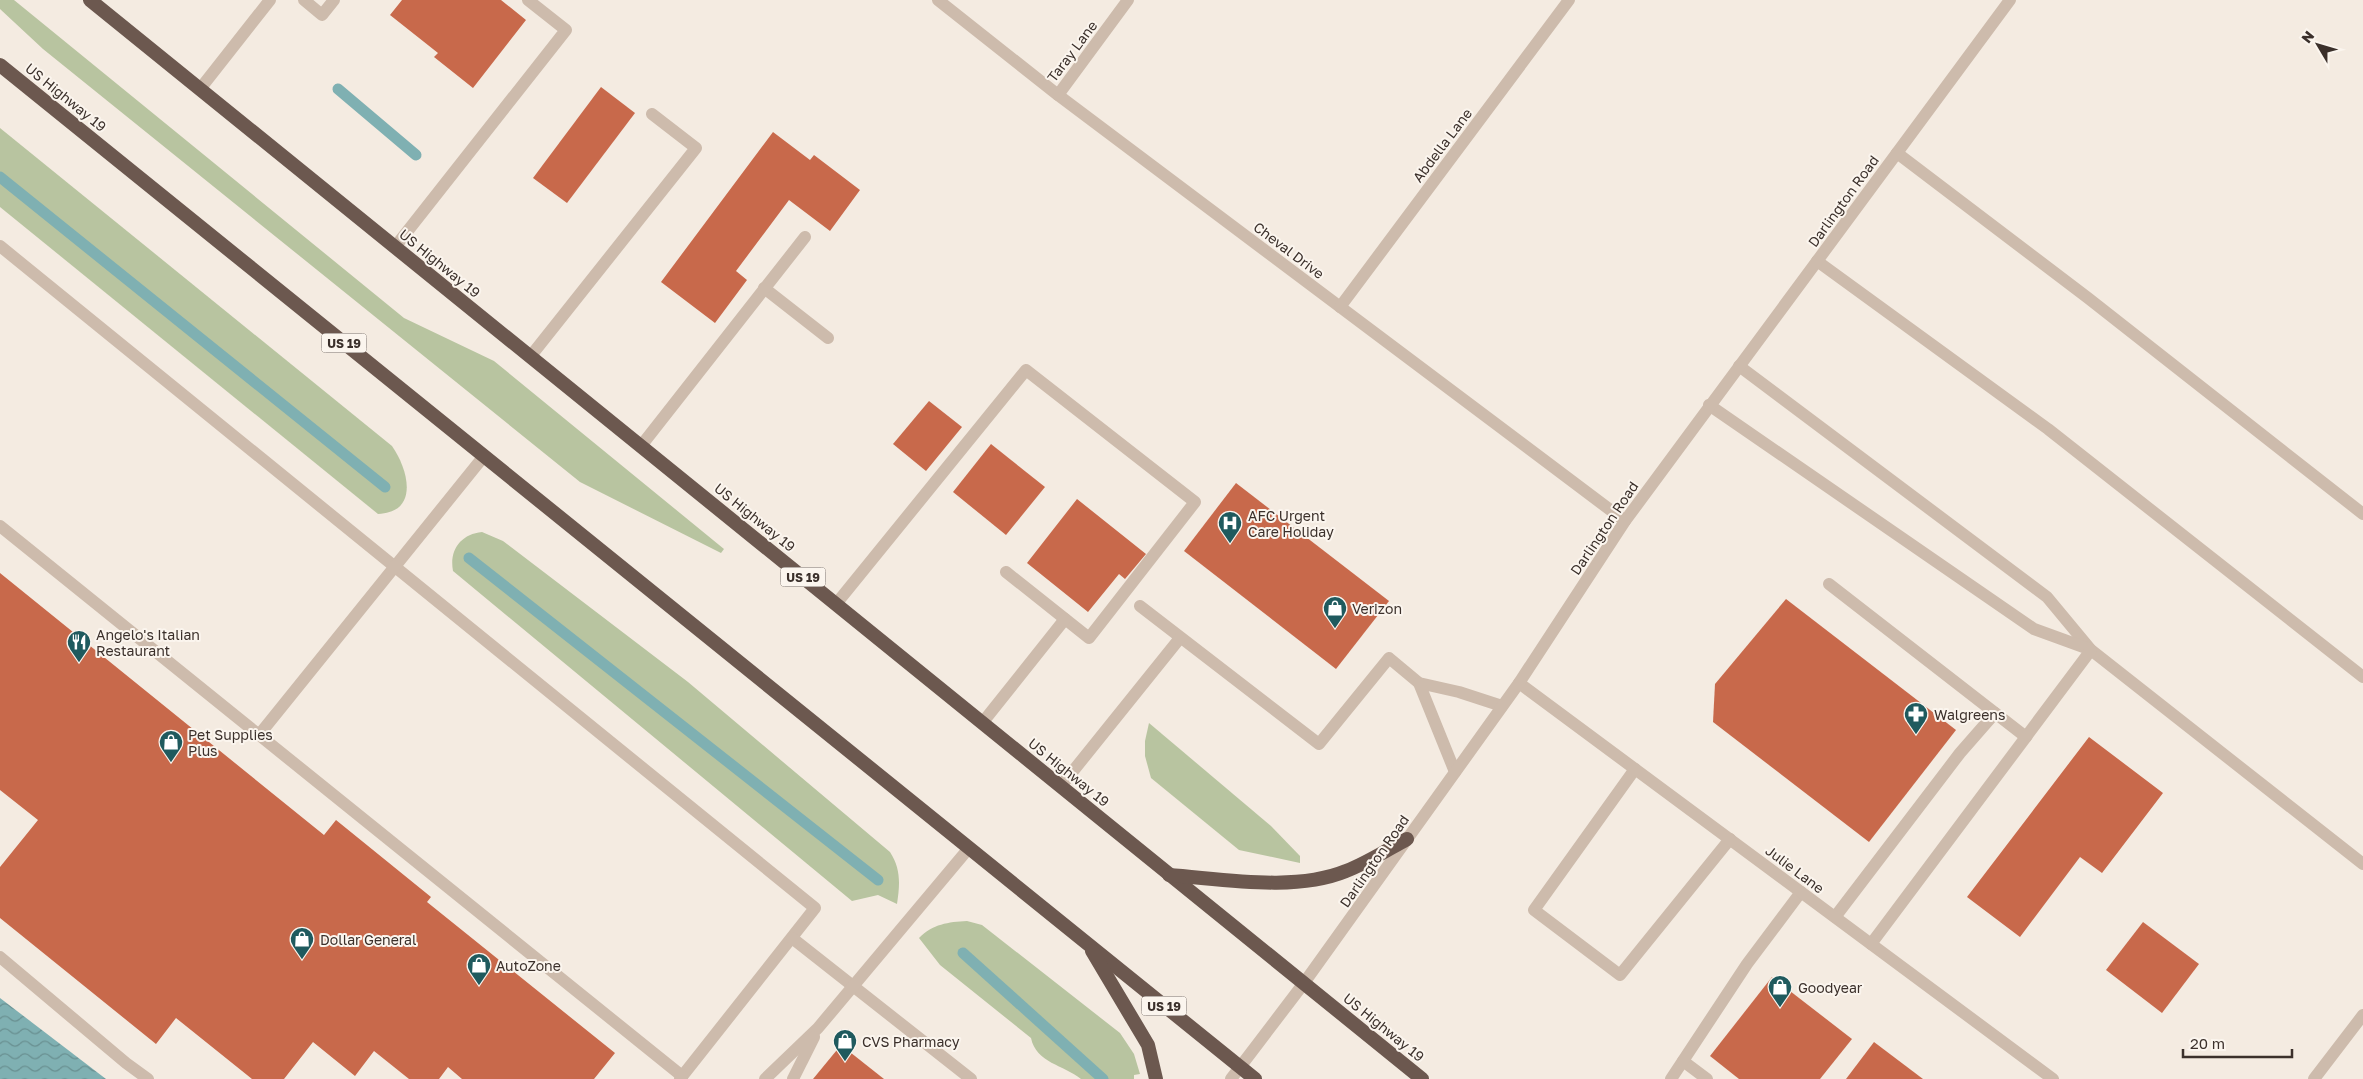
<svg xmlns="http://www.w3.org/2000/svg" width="2363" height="1079" viewBox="0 0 2363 1079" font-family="'Golos Text',sans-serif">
<defs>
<pattern id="water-waves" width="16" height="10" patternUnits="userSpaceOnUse" patternTransform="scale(1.25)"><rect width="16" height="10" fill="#7fb0b2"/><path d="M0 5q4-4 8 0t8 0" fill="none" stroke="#699091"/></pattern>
</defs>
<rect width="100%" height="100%" fill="#f4ebe1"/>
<g fill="#b8c4a0">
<polygon points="0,0 14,0 404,318 494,361 724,549 721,553 580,482 43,49 0,9"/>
<path d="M0 128 392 446C408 469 420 512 378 514L0 207Z"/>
<path d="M482 532 503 541 688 682 890 852C901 869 900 884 897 904L878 895 852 901 453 571C449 550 461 534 482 532Z"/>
<polygon points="1149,723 1271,826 1300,856 1300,863 1239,850 1151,778 1145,756 1145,741"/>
<path d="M967 921 982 925 1120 1033 1134 1054 1140 1074 1134 1075V1079H1081C1064 1065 1036 1063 1031 1038L940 965 919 938C933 924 948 922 967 921Z"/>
</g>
<polygon fill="url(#water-waves)" points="0,998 106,1079 0,1079"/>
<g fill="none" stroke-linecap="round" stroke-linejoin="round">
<g stroke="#7fb0b2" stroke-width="11">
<polyline points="338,89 416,155"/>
<polyline points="0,177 385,487"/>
<polyline points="469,558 878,880"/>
<polyline points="963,953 1103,1079"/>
</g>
</g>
<g fill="#c8694b">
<polygon points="402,0 501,0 526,20 473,88 434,57 438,53 390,15"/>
<polygon points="601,87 635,113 567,203 533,178"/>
<polygon points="773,132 810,160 814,155 860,190 830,231 789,200 736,271 747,280 715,323 661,282"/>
<polygon points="929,401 962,427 926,471 893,444"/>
<polygon points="991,444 1045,487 1006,535 953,492"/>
<polygon points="1236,483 1389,601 1336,669 1184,551"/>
<polygon points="1077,499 1146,554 1125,579 1119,574 1088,612 1027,563"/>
<polygon points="0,573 324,835 336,820 431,897 427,902 615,1053 594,1079 462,1079 448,1067 439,1079 409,1079 374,1051 355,1076 313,1042 284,1079 252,1079 176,1018 156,1044 0,918 0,867 38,820 0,790"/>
<polygon points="1786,599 1956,730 1869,842 1713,722 1715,684"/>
<polygon points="2089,737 2163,793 2102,873 2080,857 2020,937 1967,897"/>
<polygon points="2143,922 2199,964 2162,1013 2106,970"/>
<polygon points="1772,977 1852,1039 1820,1079 1739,1079 1710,1056"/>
<polygon points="1874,1042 1923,1079 1846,1079"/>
<polygon points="841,1045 884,1079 813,1079"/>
</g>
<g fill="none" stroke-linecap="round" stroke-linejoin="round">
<g stroke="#cdbbac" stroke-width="12">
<polyline points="304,0 322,15 334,0"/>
<polyline points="200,89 270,0"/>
<polyline points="1897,153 2088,298 2363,514"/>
<polyline points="0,246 815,908 680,1079"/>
<polyline points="395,247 566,30 528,0"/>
<polyline points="1817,261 2048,429 2363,677"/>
<polyline points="764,288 828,338"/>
<polyline points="530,357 696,148 652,114"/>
<polyline points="1739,366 2047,597 2091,650 2363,864"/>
<polyline points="1709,405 2034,629 2089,649"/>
<polyline points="641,446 805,237"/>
<polyline points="0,526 682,1076"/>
<polyline points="1829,584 2026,737"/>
<polyline points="836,604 1026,370 1195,502 1089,638 1006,572"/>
<polyline points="1140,606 1319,744 1389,658 1419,683 1459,692 1502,706"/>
<polyline points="1419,683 1455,772"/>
<polyline points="983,722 1065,619"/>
<polyline points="259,735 484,456"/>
<polyline points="1635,769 1534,910 1620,975 1730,839"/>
<polyline points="1061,786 1180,638"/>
<polyline points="1835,917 1960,753 1995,713"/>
<polyline points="792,938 971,1079"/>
<polyline points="1871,944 2091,650"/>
<polyline points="0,957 126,1063 148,1079"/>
<polyline points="1683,1061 1707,1079"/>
<polyline points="765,1079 818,1028 969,848"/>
<polyline points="793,1079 814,1037"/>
<polyline points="1671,1079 1747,964 1801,892"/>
<polyline points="2314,1079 2363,1015"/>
</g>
<g stroke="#cdbbac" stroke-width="12">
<polyline points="938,0 1058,95 1625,521"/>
<polyline points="1058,95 1128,0"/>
<polyline points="1340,307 1569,0"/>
<polyline points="1519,683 2053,1079"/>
</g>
<polyline stroke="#cdbbac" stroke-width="12" points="1231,1079 1304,983 1519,683 1625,521 2010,0"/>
<g stroke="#6c584f" stroke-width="14">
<polyline points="90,0 1422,1079"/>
<polyline points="0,65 1255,1079"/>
<path d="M1169 875C1224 879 1295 892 1346 871 1367 863 1387 850 1407 839"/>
<polyline points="1092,951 1148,1045 1156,1079"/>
</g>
</g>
<defs>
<g id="hospital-pin" transform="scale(1.25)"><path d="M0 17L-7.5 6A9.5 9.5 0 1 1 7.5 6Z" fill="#1f5a5e" stroke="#fbf5ee"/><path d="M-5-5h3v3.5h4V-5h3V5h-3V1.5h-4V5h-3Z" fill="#fff"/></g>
<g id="shop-pin" transform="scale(1.25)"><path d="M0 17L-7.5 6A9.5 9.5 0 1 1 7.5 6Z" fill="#1f5a5e" stroke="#fbf5ee"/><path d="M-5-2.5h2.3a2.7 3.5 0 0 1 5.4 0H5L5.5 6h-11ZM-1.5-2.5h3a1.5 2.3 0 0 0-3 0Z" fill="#fff"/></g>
<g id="restaurant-pin" transform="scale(1.25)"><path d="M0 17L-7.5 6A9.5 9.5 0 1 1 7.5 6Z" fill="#1f5a5e" stroke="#fbf5ee"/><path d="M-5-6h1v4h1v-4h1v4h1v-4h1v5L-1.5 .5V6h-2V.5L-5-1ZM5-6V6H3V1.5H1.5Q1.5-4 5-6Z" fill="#fff"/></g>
<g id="pharmacy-pin" transform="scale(1.25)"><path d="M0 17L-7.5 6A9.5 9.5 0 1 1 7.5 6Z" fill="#1f5a5e" stroke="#fbf5ee"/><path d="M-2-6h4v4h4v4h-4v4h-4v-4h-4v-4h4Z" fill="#fff"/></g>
</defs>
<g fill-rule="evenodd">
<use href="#hospital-pin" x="1230" y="523"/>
<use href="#shop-pin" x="1335" y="608"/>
<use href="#restaurant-pin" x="79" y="642"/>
<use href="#pharmacy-pin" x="1916" y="714"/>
<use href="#shop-pin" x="171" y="742"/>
<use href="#shop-pin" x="302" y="939"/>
<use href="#shop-pin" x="479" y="965"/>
<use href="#shop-pin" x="1780" y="987"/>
<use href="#shop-pin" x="845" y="1041"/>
</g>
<g text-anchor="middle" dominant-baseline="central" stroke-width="4" stroke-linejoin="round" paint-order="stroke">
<g fill="#fbf5ee" stroke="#756b66" stroke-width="1">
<rect x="321.5" y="333.5" width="45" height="19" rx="4"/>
<rect x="780.5" y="567.5" width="45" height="19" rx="4"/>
<rect x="1141.5" y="996.5" width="45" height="19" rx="4"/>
</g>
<g font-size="12" font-weight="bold" fill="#3b302b">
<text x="344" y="343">US 19</text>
<text x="803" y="577">US 19</text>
<text x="1164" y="1006">US 19</text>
</g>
<g font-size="14" fill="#3b302b" stroke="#fbf5ee">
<text transform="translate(1072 51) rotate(-53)">Taray Lane</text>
<text transform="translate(66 97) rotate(39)">US Highway 19</text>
<text transform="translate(1442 145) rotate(-53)">Abdella Lane</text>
<text transform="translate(1843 201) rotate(-54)">Darlington Road</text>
<text transform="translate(1289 250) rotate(37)">Cheval Drive</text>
<text transform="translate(440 263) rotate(39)">US Highway 19</text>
<text transform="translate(755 517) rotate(39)">US Highway 19</text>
<text transform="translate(1604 528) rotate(-56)">Darlington Road</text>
<text transform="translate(1069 772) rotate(39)">US Highway 19</text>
<text transform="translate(1374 861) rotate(-55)">Darlington Road</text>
<text transform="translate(1795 869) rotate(37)">Julie Lane</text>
<text transform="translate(1384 1027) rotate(39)">US Highway 19</text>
</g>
<g font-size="14" fill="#3b302b" stroke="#fbf5ee" text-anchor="start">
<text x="1248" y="515">AFC Urgent<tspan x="1248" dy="16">Care Holiday</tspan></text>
<text x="1352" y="608">Verizon</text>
<text x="96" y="634">Angelo's Italian<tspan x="96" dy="16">Restaurant</tspan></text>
<text x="1934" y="714">Walgreens</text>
<text x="188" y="734">Pet Supplies<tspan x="188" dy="16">Plus</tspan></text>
<text x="320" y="939">Dollar General</text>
<text x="496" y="965">AutoZone</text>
<text x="1798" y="987">Goodyear</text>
<text x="862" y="1041">CVS Pharmacy</text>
</g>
</g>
<g transform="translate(2318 45) rotate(308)" stroke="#fbf5ee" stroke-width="4" paint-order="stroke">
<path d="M0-4L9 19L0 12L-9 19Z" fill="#3b302b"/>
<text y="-8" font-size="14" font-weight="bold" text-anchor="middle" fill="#3b302b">N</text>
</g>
<path d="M2183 1049v8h109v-8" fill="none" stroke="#3b302b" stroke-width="2.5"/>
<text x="2190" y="1049" font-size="15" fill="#3b302b" stroke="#fbf5ee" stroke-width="4" paint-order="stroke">20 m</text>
</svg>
